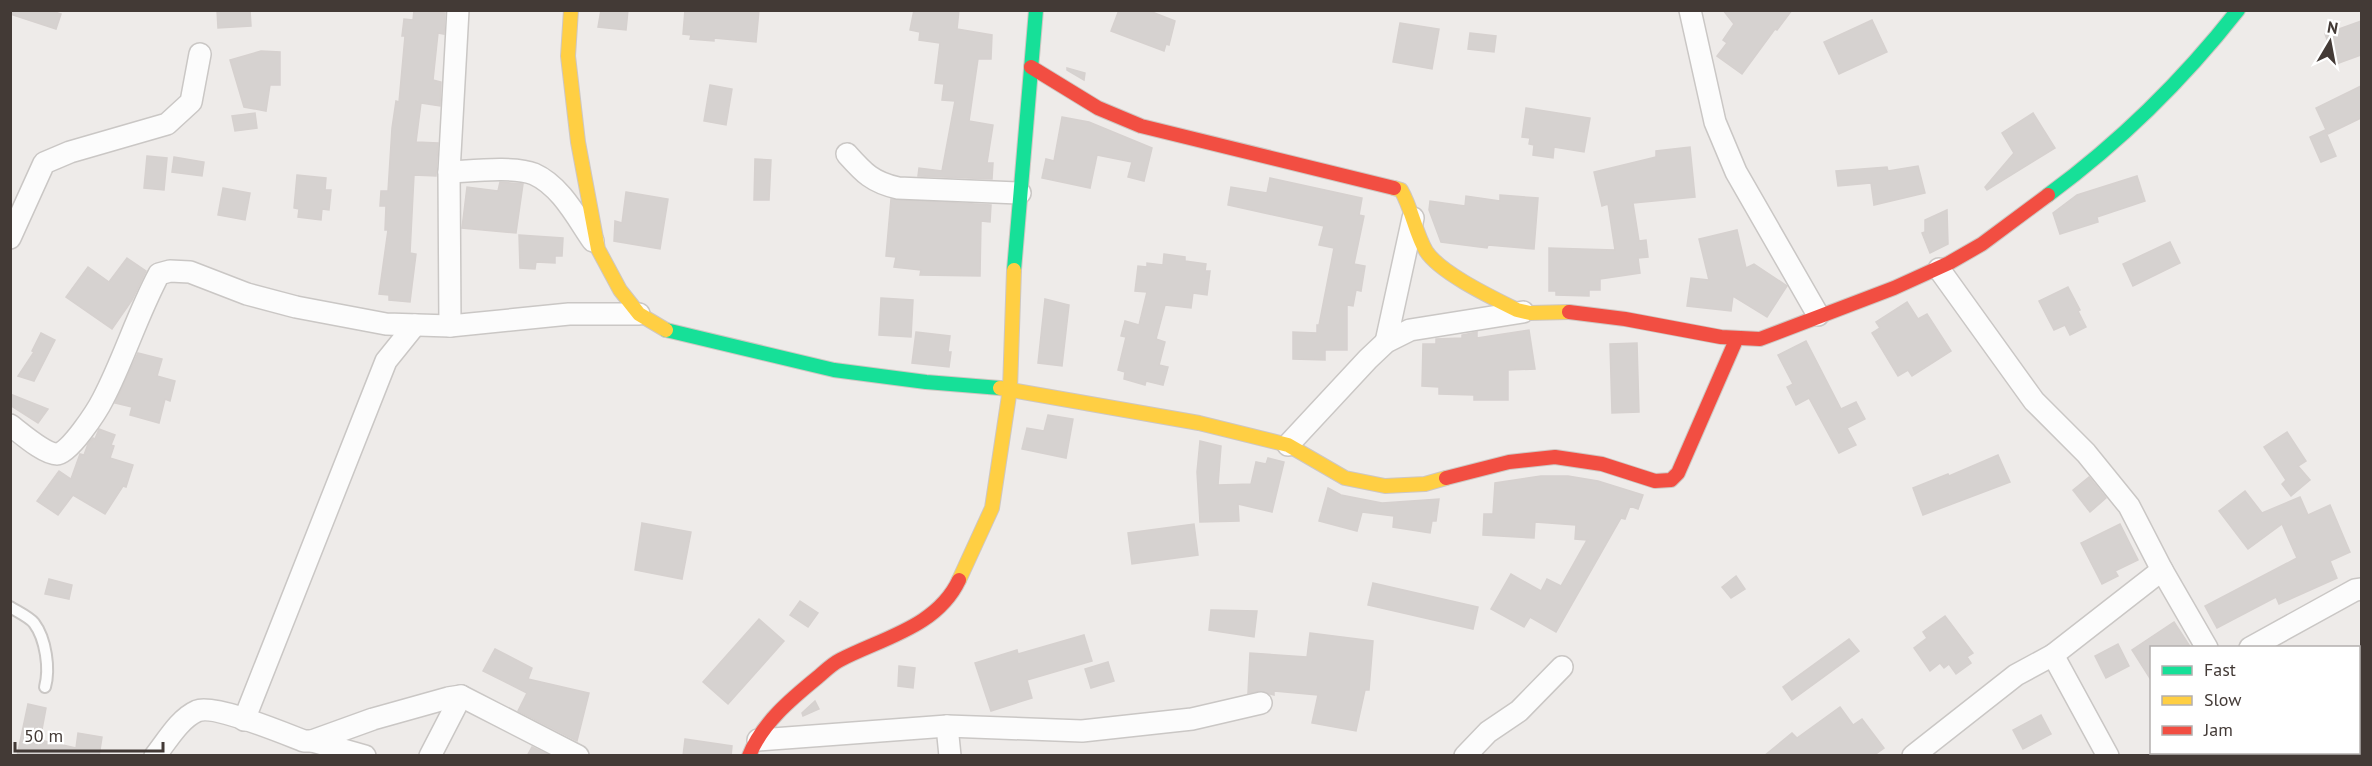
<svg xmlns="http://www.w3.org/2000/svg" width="2372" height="766" viewBox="0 0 2372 766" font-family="'PT Sans',sans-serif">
<rect width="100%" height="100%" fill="#eeebe9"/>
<g fill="#d6d2d0" stroke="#d6d1cf" stroke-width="1.5">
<polygon points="10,10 49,10 61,14 56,29 10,14"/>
<polygon points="217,10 250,10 251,26 218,28"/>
<polygon points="414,10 445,13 444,34 438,33 433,80 441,82 440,106 421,103 416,142 438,143 436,176 414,175 410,253 416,254 410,302 389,300 389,295 379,294 388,230 385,230 386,206 380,206 381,191 388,191 392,128 396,101 399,102 405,36 402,36 404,19 413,20"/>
<polygon points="601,10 628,10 626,30 598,27"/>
<polygon points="685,10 759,10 756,42 714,38 714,41 690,39 691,35 683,34"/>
<polygon points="914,10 959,10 957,29 992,35 991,59 978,59 969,121 993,125 987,163 993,163 992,179 918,176 919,168 942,171 955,101 942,100 944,84 935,83 940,43 919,40 920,32 910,30"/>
<polygon points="1119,10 1147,10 1175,21 1169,45 1166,44 1164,51 1111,31"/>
<polygon points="1723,10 1792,10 1777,30 1775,29 1742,74 1717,56 1727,43 1723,40 1734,24"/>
<polygon points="1872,20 1887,52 1839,74 1824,42"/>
<polygon points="2361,21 2361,55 2336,64 2325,34"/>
<polygon points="1400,23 1439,29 1432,69 1393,62"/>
<polygon points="1470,33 1496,36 1494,52 1468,49"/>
<polygon points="261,51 280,52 280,85 270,85 266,111 244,107 230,60"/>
<polygon points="1067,68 1085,73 1084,80 1067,70"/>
<polygon points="710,85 732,89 726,125 704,121"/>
<polygon points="2361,86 2361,118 2328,134 2316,108"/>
<polygon points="1526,108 1590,118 1584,152 1554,147 1553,158 1533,155 1534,145 1529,144 1530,138 1522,137"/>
<polygon points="255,113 257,128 235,131 232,116"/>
<polygon points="2033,113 2055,148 1987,190 1985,187 2014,153 2002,133"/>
<polygon points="1062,117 1089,122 1152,148 1144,181 1128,177 1132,162 1097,155 1090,188 1042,178 1046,159 1054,161"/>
<polygon points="2325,130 2336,156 2321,162 2310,137"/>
<polygon points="1690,147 1695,197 1633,203 1639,241 1646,240 1648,257 1638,258 1640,273 1600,279 1600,290 1589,290 1589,296 1556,295 1556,291 1549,291 1549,248 1615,250 1608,204 1602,206 1594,172 1656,157 1656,151"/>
<polygon points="147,156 167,158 164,190 144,188"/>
<polygon points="174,157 204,162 202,176 172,172"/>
<polygon points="755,159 771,160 769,200 754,200"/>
<polygon points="1918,166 1925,193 1874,205 1871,183 1838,186 1836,171 1887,167 1888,171"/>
<polygon points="297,175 326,178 325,190 331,190 329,210 322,209 321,220 298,217 299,209 294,208"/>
<polygon points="2137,176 2145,201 2097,217 2098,222 2060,234 2053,213 2077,195"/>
<polygon points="1270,178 1362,198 1359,215 1364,216 1354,264 1365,266 1361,291 1356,290 1353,306 1347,305 1347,350 1325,350 1325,360 1293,359 1293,332 1317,333 1317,325 1319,325 1334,248 1319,245 1324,226 1228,205 1231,187 1267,193"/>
<polygon points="500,182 523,184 516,233 462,228 467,187 498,191"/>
<polygon points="223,188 250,193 245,220 218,215"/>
<polygon points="626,192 668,199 660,249 614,241 615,221 622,223"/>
<polygon points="1500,195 1538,198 1534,249 1488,245 1487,248 1441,242 1429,210 1430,201 1465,206 1466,196 1500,201"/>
<polygon points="891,199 991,205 990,222 981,221 980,276 920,275 921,270 894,267 896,257 886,256"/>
<polygon points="1947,210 1948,244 1930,253 1922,233 1925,232 1925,220"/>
<polygon points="1737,230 1746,268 1754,264 1787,286 1767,317 1733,296 1731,311 1687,306 1691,278 1709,280 1699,239"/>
<polygon points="519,235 563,238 562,256 555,256 555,263 536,262 535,269 520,268"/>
<polygon points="2170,242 2180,263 2133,286 2123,264"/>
<polygon points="1164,254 1185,257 1185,261 1206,264 1205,271 1210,271 1207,295 1193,293 1191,308 1165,305 1156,339 1165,342 1159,365 1168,367 1163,385 1146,381 1145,385 1124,379 1125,372 1118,370 1126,337 1121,336 1125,321 1139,325 1147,292 1135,291 1138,266 1147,267 1147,263 1163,265"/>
<polygon points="127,258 146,271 132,300 112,329 66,297 88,267 109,282"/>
<polygon points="2068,287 2080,310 2078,311 2086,327 2070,335 2065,325 2054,330 2039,301"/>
<polygon points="881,298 913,300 911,337 879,335"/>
<polygon points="1045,299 1069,305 1062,366 1038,363"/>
<polygon points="1907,302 1918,319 1927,314 1951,351 1912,376 1908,370 1898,376 1872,333 1880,328 1876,322"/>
<polygon points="1529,330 1535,369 1508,370 1508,400 1474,400 1474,395 1439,394 1439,387 1422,386 1423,344 1436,344 1436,339 1462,338 1462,335 1477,332 1477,338"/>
<polygon points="916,332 950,336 948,352 951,352 949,367 912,363"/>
<polygon points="41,333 55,340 34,381 18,376 34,352 32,351"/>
<polygon points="1806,341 1841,409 1856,402 1865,419 1847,428 1856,445 1839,453 1809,398 1796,405 1787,387 1793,384 1778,355"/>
<polygon points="1637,343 1639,412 1612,413 1610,344"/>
<polygon points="138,353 162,359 157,376 175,381 170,401 165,399 159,423 130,415 132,407 115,403"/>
<polygon points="10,394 48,409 38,423 10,405"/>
<polygon points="1048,415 1073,419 1066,458 1022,449 1027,428 1044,431"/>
<polygon points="99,429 115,435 111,445 114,446 110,458 133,465 126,487 123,486 105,514 73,495 58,515 37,501 59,471 71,479 80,454 84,455 88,444 93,438 95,439"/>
<polygon points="2287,432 2306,461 2298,466 2310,480 2291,496 2282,484 2286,480 2264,447"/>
<polygon points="1200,441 1221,446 1218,485 1251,484 1256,462 1266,464 1268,458 1284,462 1272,512 1238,504 1239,521 1200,522 1197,472"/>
<polygon points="1998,455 2010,482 1923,515 1913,488 1948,474 1949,476"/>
<polygon points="1541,476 1568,476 1598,481 1643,495 1638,509 1630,506 1625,519 1621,518 1556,632 1530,617 1524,627 1491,609 1511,574 1541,591 1547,579 1561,586 1587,540 1575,539 1576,525 1535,522 1534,538 1483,535 1484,514 1493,514 1495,483"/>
<polygon points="2089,477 2106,498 2090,512 2073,490"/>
<polygon points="1328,488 1341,495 1382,503 1439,499 1436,521 1432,521 1430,533 1393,527 1394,516 1362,512 1357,531 1319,521"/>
<polygon points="2245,491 2262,513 2300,497 2308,515 2330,505 2350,552 2330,561 2337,578 2279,604 2276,597 2217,628 2205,606 2297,558 2282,524 2248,549 2219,511"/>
<polygon points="642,523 691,532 682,579 635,570"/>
<polygon points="1194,524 1198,555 1132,564 1128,533"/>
<polygon points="2120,524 2138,560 2115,571 2118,576 2102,584 2081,543"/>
<polygon points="1736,576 1745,589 1731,598 1722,587"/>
<polygon points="49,579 72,585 69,599 45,594"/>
<polygon points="1373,583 1478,607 1473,629 1368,605"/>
<polygon points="800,601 818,613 808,627 790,615"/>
<polygon points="1211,610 1257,611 1254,637 1209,630"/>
<polygon points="1945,616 1973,653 1967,657 1971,663 1956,674 1949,664 1944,668 1940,663 1930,671 1914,648 1927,638 1923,632"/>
<polygon points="759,619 784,641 728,704 703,682"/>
<polygon points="2174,622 2191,648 2151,648 2151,680 2132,650"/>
<polygon points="1310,633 1373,641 1369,690 1365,690 1356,731 1312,723 1318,695 1274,691 1274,695 1259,691 1248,693 1250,653 1307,657"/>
<polygon points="1084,635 1092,661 1027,680 1032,698 991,711 975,663 1017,650 1018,654"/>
<polygon points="1849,639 1859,651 1792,700 1783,687"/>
<polygon points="2118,644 2129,666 2106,678 2095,656"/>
<polygon points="495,649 532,668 528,679 589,693 577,741 518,711 527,693 483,671"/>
<polygon points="1108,662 1114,681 1091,688 1085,669"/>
<polygon points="899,666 915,668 913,688 898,686"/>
<polygon points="815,701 819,709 803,716 802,713"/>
<polygon points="28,704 46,708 40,740 76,748 78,733 102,737 99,756 17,756"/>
<polygon points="1840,707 1853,725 1862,719 1884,748 1873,756 1764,756 1792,733 1797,738"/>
<polygon points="2041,715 2051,734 2023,749 2013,730"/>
<polygon points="685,739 732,746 731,756 683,756"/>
<polygon points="532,747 547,754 527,756"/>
</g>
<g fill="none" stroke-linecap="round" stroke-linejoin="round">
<g stroke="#cac7c5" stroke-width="14">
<path id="lane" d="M10 607C18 612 29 617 34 623 46 639 50 669 45 687"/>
</g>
<g stroke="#cac7c5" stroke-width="24">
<g id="street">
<polyline points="1690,10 1715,122 1736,172 1818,315"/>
<path d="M847 154C864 173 872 182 898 188L1020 193"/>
<path d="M449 172C471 171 515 166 534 174 561 186 577 218 593 241"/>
<polyline points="10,238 44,163 70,152 167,124 191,102 200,54"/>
<polyline points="1939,269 2034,401 2086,453 2129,506 2162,570 2207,648"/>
<polyline points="450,326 449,172 458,10"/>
<polyline points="1386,342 1413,218"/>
<path d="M10 425C21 433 44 454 57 454 69 454 97 411 103 399 124 359 137 315 159 274L170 271 190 272 247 294 296 307 386 324 450 326 569 314H639"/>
<polyline points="1288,445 1368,359 1386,342 1410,330 1523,312"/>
<polyline points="2250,648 2355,590 2362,589"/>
<polyline points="2053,655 2108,756"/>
<polyline points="244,720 386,361 415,325"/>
<polyline points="947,726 950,756"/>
<polyline points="758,740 947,726 1082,731 1192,719 1261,703"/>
<polyline points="312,741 365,756"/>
<polyline points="2265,752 2267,756"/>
<path d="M155 756C167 741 179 719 197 711 214 704 283 733 304 741H312L373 719 448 698 461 696 578 756"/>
<polyline points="430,756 461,696"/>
<polyline points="1465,756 1488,732 1519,711 1562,667"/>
<polyline points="1913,756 2016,675 2053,655 2162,570"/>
</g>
</g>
<g stroke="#cec7c2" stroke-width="16">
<g id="fast">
<path d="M2048 195C2120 142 2183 80 2238 10"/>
<polyline points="1014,270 1036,10"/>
<polyline points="666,330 834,370 926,382 1000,388"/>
</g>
</g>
<g stroke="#cec7c2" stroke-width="16">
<g id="slow">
<polyline points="571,10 568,56 578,142 598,249 620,290 639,314 666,330"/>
<path d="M1394 188 1401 190C1412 209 1415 232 1426 251 1440 273 1493 298 1517 310L1530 313 1569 312"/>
<polyline points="1000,388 1199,423 1288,445 1345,478 1385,486 1425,484 1446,478"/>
<polyline points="959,580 992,508 1010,389 1014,270"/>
</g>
</g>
<g stroke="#cec7c2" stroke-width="16">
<g id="jam">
<polyline points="1031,67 1098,108 1141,126 1394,188"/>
<polyline points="1569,312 1625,319 1721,337 1760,339 1894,288 1949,263 1982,244 2048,195"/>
<polyline points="1446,478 1509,462 1555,457 1602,464 1655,481 1671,480 1678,473 1736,340"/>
<path d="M749 756C762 723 791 699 818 677 825 671 832 664 840 660 882 638 937 627 959 580"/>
</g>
</g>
<use href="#lane" stroke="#fcfcfc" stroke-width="10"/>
<use href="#street" stroke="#fcfcfc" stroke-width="21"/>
<use href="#fast" stroke="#16e098" stroke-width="14"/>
<use href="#slow" stroke="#ffcf43" stroke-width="14"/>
<use href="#jam" stroke="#f24e42" stroke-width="14"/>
</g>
<rect width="2372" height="766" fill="none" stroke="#433a36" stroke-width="24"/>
<rect x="2150" y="646" width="210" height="108" fill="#ffffff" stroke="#b4b0af" stroke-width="1.5"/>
<rect x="2162" y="666" width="30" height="9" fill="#16e098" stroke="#b4b0af" stroke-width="1.5"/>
<text x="2204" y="676" font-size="18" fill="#433a36">Fast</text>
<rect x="2162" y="696" width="30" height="9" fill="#ffcf43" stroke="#b4b0af" stroke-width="1.5"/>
<text x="2204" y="706" font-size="18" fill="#433a36">Slow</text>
<rect x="2162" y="726" width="30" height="9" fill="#f24e42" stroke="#b4b0af" stroke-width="1.5"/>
<text x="2204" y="736" font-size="18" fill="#433a36">Jam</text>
<g transform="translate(2330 42) rotate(10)" stroke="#ffffff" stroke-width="4.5" paint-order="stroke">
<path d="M0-4.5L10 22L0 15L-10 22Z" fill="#433a36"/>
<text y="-9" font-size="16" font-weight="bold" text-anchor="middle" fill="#433a36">N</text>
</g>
<path d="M15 742v9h148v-9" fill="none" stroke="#433a36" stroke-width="3"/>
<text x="24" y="742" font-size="18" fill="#433a36" stroke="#ffffff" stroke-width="4.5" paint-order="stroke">50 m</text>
</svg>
